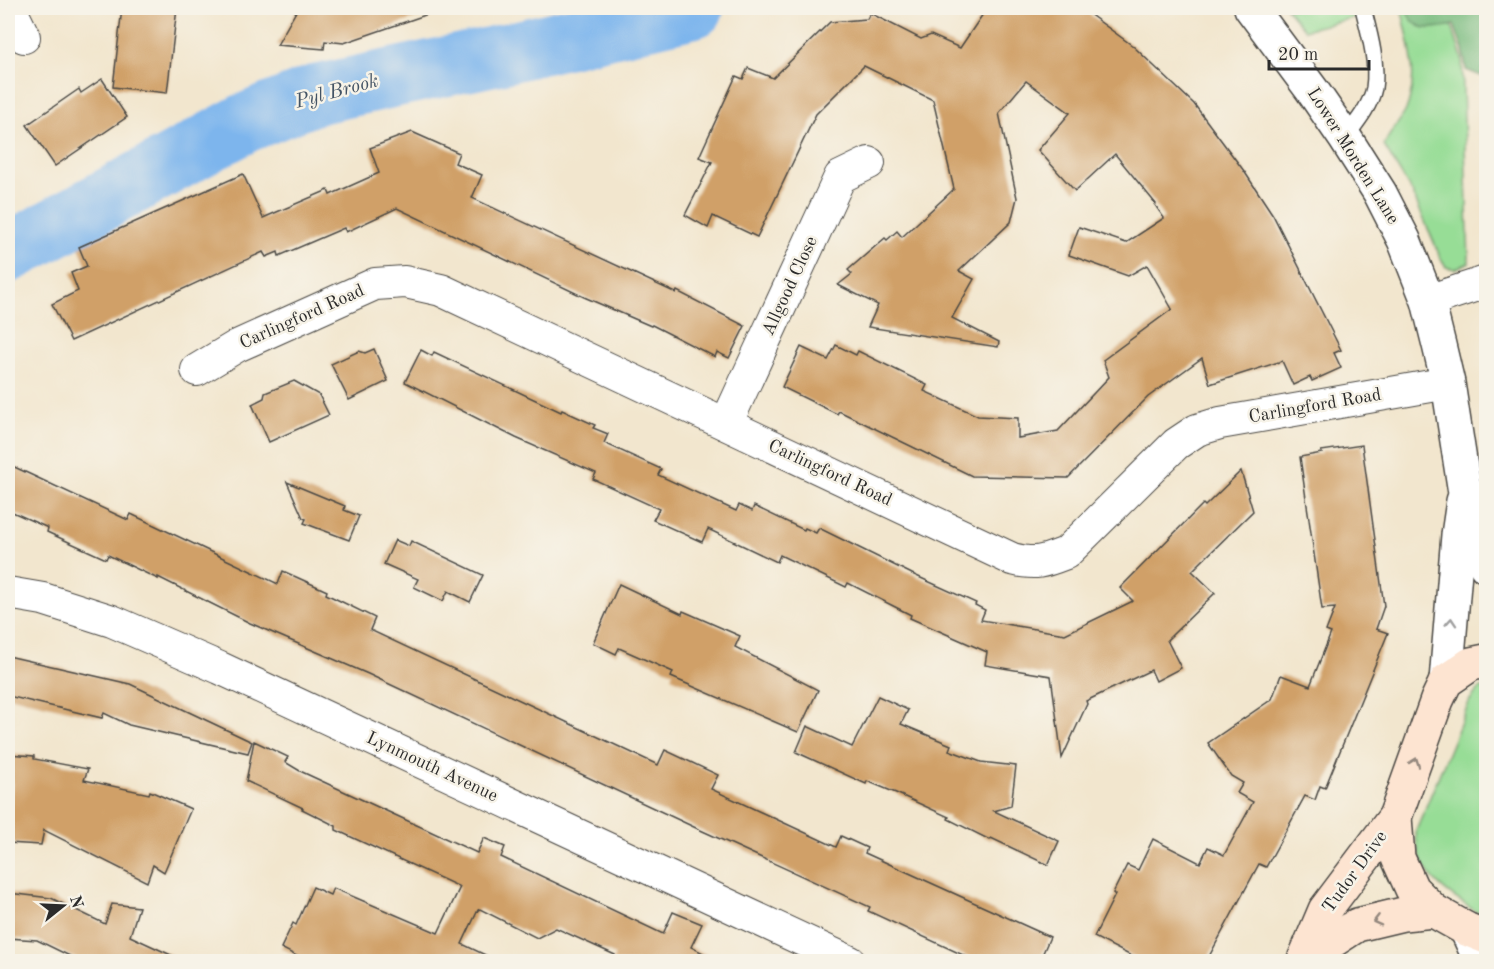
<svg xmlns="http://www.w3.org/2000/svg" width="1494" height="969" viewBox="0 0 1494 969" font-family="'Old Standard TT',serif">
<rect width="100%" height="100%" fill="#f7f3e8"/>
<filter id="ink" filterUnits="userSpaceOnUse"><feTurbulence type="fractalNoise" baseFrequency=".0167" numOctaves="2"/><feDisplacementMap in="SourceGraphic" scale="12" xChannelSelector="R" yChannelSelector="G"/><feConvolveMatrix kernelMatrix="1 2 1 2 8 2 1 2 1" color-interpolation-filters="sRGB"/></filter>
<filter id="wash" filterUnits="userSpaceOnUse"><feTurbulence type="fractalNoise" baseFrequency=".008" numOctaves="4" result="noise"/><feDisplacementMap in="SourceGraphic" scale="24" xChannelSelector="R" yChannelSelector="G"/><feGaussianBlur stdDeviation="1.35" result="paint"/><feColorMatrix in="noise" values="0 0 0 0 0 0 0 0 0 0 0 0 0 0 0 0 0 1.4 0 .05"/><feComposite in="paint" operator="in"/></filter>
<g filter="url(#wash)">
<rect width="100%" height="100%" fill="#f2e6ce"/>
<g fill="#97dd96" stroke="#618460" stroke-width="1.5">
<polygon points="1286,8 1392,8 1305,30"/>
<path d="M1401 8H1423L1440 17 1452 27 1462 58 1469 263 1455 269 1446 267 1442 261 1412 192 1384 146C1388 133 1400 123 1406 110 1420 77 1409 41 1401 8Z"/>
<path d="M1486 686V918C1451 895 1415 878 1416 831L1470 700 1478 690Z"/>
</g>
<path fill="#79bc7f" stroke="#527455" stroke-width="1.5" d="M1405 8H1486V78L1466 70 1463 50 1454 25C1430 29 1416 34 1405 8Z"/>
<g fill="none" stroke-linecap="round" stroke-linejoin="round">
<polyline stroke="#7db5ed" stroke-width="60" points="8,253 245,123 314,95 494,56 694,8"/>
</g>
<g id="blocks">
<g fill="#d0a068">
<polygon points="122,8 177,8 167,93 113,87"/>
<polygon points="298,8 433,8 434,12 344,43 325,41 324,49 277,45"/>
<polygon points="987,8 1081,8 1133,46 1194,104 1244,171 1273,215 1341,350 1334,353 1341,368 1312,381 1310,377 1293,385 1282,361 1210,384 1202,358 1148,397 1068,478 972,476 839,411 837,414 782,387 801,347 828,360 836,345 856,355 858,351 927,385 924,391 978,416 1018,418 1018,438 1058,431 1109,377 1103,360 1172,309 1147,265 1128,276 1069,255 1079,227 1126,243 1164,218 1155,205 1156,204 1115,154 1075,191 1038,150 1070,113 1026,81 999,113 1017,198 1011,222 959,271 974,279 952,318 999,342 998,347 868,327 878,305 838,285 852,274 848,270 885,238 887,240 897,231 902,237 954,189 933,100 864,66 816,114 757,237 713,216 708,228 685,215 712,162 699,157 736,76 743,79 748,68 773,78 830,22 867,19 870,13 921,39 931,35 960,48"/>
<polygon points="102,79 127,117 55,166 27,125 79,89 81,93"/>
<polygon points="412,132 459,153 455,163 482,175 472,198 676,293 677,291 745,326 729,358 717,352 715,357 652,325 651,326 584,297 397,208 346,232 344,228 279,256 278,252 266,257 263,252 71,341 52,304 78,291 71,273 87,266 79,247 243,174 263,218 328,190 330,195 379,173 370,148"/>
<polygon points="374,349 388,381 349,400 331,364 359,351 365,353"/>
<polygon points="421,350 432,356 434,352 561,412 562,410 595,425 593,428 608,434 604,443 661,469 658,475 736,511 739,505 752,511 754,506 804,530 805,528 816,533 819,528 912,574 976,603 975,605 985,610 981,620 1065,634 1133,601 1120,588 1203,504 1205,506 1241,471 1253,511 1192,571 1215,593 1167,640 1181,668 1156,681 1151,670 1086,701 1087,704 1062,758 1051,676 985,665 987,652 910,618 911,615 848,583 846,587 780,555 777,562 708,529 702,542 653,520 659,509 593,479 596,473 516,438 405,382"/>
<polygon points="294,381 319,395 329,415 269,442 252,404 264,398 265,393"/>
<polygon points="1362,445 1384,606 1376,629 1388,633 1325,788 1320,786 1315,800 1305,796 1266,867 1259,864 1206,962 1143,962 1094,937 1115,895 1113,893 1127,865 1138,870 1153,839 1200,863 1208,847 1224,855 1253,802 1237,793 1243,783 1231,776 1208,743 1272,699 1281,675 1310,686 1331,633 1326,631 1335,608 1322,609 1300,457 1322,453 1321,451"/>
<polygon points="8,464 128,520 131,514 278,584 283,571 327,591 326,594 375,618 370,630 658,765 665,750 718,775 711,789 836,847 841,836 867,848 865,853 1050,937 1039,962 978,962 868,911 870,907 696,828 368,674 250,623 158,577 158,579 108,555 106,559 47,532 48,528 8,510"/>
<polygon points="287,482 345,506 344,510 359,516 349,540 304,523 306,519 303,518"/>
<polygon points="395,540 409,546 411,541 483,575 470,602 448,591 443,601 414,587 418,579 384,564"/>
<polygon points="619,584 682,614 683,611 740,636 735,647 818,690 798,732 671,677 673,672 619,648 616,654 593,643"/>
<polygon points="8,656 130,684 252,742 248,753 129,725 104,713 102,718 8,696"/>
<polygon points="878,696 908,710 901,724 951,745 949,750 981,762 1016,766 1011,806 994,811 1059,841 1048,865 991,838 990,840 948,819 949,817 896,793 867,781 866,784 796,752 807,726 852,747"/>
<polygon points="254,741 288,757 285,762 300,771 477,853 484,838 505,847 501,857 663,934 673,912 702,924 691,947 721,962 612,962 615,955 556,928 537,938 480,909 478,910 462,944 500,962 308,962 281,948 293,923 296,925 313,887 330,895 333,888 438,933 460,887 336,830 336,826 302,809 303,808 246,781"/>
<polygon points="8,754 34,756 34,759 88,769 84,780 149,794 150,791 191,809 164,872 153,865 147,882 44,830 41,845 8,843 12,781 8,780"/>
<polygon points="8,893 51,898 105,924 112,904 139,907 130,936 186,962 82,962 37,940 8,938"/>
</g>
</g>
</g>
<g filter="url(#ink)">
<use href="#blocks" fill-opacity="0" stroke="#494743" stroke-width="1.5"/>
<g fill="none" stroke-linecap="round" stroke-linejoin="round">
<g stroke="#494743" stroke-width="18">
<path id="service" d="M1345 138C1356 123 1370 107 1374 88 1378 63 1369 32 1363 8"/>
</g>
<g stroke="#494743" stroke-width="34">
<g id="minor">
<polyline points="10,8 24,37"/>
<polyline points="1428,301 1486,282"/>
<path d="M197 370 237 346 375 284 405 282 441 290 1012 559C1036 565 1043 562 1066 553L1176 444 1197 430 1220 423 1448 383"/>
<polyline points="726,424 840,177 869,163"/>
<polyline points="8,593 43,599 112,621 220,668 850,962"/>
</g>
</g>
<g stroke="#494743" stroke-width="36">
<g id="tertiary">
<polyline points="1251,8 1312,90 1345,138 1380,193 1404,240 1428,301 1439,345 1448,383 1465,493 1486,566"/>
<polyline points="1446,681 1458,535 1463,501"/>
<polyline points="1466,929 1481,962"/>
</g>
</g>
<g stroke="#494743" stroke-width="36">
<g id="secondary">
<polyline points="1486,661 1471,664 1446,681 1437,700 1395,817 1398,858 1412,889 1434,911 1466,929 1486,937"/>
<polyline points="1303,962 1325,910 1395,817"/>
<polyline points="1310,962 1331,942 1357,925 1403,914 1434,911"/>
</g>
</g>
<use href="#service" stroke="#fff" stroke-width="15"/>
<use href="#minor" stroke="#fff" stroke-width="32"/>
<use href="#tertiary" stroke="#fff" stroke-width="33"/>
<use href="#secondary" stroke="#fde4d1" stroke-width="33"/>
</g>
<defs><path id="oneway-chevron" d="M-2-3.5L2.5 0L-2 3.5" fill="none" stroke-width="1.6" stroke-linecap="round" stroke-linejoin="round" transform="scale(1.5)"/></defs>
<use stroke="#a0a0a0" href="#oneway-chevron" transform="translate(1451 622) rotate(-86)"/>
<g stroke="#94887e">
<use href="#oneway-chevron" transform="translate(1415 762) rotate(-70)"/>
<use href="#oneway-chevron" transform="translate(1377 921) rotate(166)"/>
</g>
</g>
<g text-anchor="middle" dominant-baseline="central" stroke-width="5" stroke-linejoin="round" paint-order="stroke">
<g font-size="18" fill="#2b2b2b" stroke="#f7f3e8">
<text transform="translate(1353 156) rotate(58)">Lower Morden Lane</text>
<text transform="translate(790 286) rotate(-65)">Allgood Close</text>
<text transform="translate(302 317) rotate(-24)">Carlingford Road</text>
<text transform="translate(1315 406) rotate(-10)">Carlingford Road</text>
<text transform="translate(830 473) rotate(25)">Carlingford Road</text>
<text transform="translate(432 767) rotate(25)">Lynmouth Avenue</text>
<text transform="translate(1355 872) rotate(-54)">Tudor Drive</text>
</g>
<g font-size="20" font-style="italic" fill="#445465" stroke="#f7f3e8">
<text transform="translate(337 92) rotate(-15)">Pyl Brook</text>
</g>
</g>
<rect width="1494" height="969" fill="none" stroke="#f7f3e8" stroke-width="30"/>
<g transform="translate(63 906) rotate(72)" stroke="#f7f3e8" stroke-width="4.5" paint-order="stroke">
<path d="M0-4.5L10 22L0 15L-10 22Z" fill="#2b2b2b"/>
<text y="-9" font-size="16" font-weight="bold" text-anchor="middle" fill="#2b2b2b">N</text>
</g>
<path d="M1269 60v9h100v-9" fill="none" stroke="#2b2b2b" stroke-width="3"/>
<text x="1278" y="60" font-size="18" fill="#2b2b2b" stroke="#f7f3e8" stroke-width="4.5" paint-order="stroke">20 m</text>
</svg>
